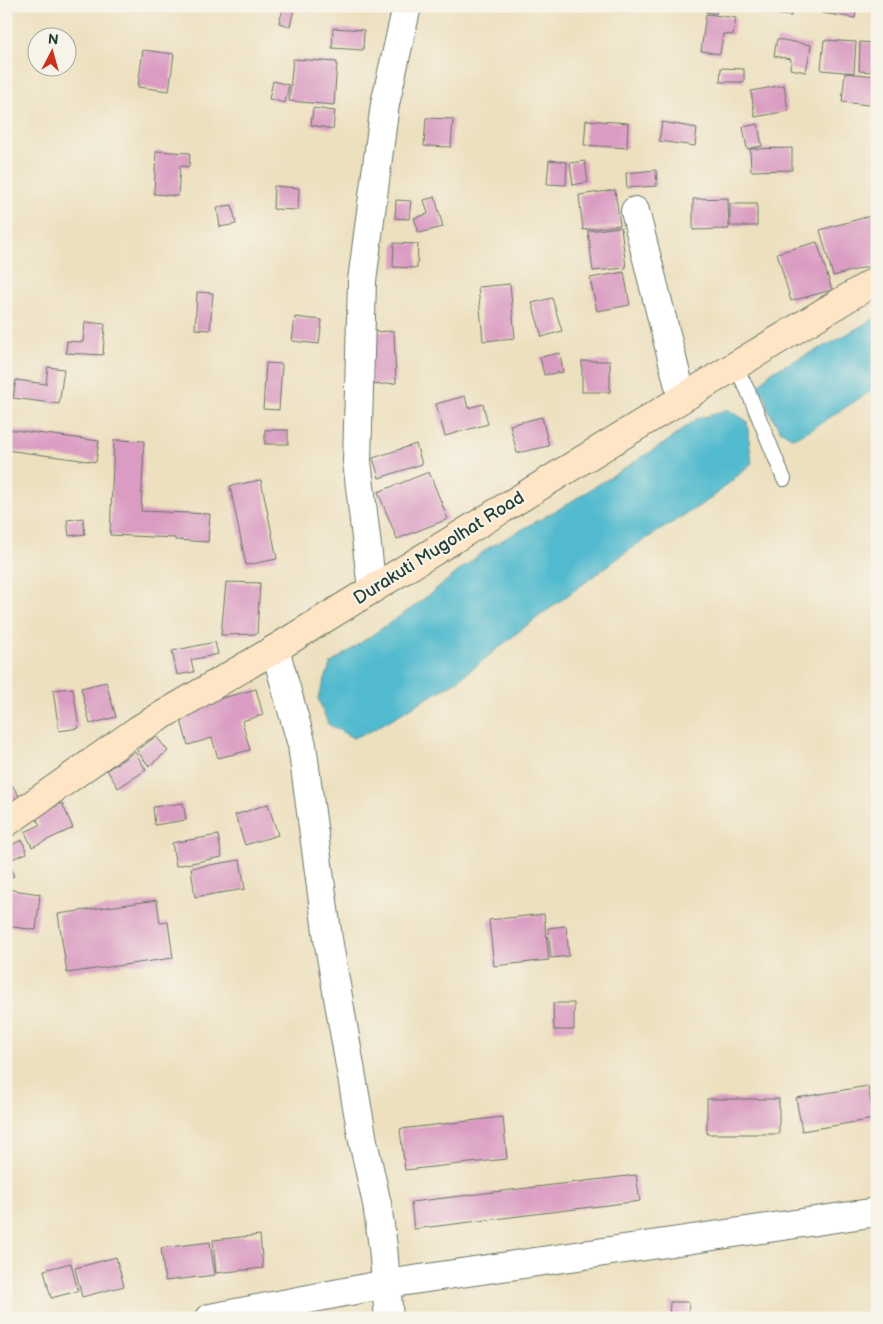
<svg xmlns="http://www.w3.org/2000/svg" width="883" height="1324" viewBox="0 0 883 1324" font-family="'Balsamiq Sans',sans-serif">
<rect width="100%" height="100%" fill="#f7f3e8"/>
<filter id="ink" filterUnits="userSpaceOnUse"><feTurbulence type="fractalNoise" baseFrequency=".02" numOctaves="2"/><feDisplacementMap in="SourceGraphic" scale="10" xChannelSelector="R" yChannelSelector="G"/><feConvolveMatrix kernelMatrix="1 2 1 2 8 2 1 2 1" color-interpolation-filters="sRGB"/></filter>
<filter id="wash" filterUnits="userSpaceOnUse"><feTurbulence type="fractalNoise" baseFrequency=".0096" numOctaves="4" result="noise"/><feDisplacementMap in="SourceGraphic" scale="20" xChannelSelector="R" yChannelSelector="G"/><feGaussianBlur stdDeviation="1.12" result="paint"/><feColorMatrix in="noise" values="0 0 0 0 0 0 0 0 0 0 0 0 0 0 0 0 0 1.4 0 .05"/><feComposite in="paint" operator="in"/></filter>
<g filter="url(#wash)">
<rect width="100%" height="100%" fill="#ede0bf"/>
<g fill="#51bace" stroke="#387c81">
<polygon points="877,317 877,387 812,429 793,438 780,430 768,410 766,397 757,387 771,372 833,342"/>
<polygon points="729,410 747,421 752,463 712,498 636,545 522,629 457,681 371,731 353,738 328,724 318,698 331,663 416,605 488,548 559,509 665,443 696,419"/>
</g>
<g id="blocks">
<g fill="#da9cc2">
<polygon points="284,6 295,6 290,26 279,23"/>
<polygon points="600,6 632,6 632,12 599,8"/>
<polygon points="707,6 717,6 716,14 706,12"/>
<polygon points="765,6 792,6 791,16 765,13"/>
<polygon points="823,6 857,6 855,18 822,13"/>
<polygon points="706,14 736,18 733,35 723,34 720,54 701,51"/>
<polygon points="333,28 364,30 363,50 332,48"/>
<polygon points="777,39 811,45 806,72 790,69 791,59 774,56"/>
<polygon points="824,40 856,42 854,73 821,70"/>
<polygon points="860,42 877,43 877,72 859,71"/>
<polygon points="143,50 174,54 169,91 138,87"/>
<polygon points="293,59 337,62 334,105 289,101"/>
<polygon points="721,68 744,69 744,82 720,82"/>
<polygon points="845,73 877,76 877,106 842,102"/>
<polygon points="273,81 289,85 285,103 269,99"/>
<polygon points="784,85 788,111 755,117 751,91"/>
<polygon points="313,108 335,111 333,129 311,125"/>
<polygon points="426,118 453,119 451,147 424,146"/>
<polygon points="586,120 628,123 627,148 584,145"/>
<polygon points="662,122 697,128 695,146 659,141"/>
<polygon points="758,124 762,146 747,149 743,127"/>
<polygon points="792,148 792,170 751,171 750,149"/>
<polygon points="156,151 190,153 189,167 180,166 178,196 154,194"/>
<polygon points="549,160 567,162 566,185 547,184"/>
<polygon points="585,161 588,182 573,185 570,163"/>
<polygon points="656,170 657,186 627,188 626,173"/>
<polygon points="274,186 299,188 298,210 273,209"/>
<polygon points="615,190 620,225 583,230 579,195"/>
<polygon points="435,197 443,227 419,233 414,218 428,214 424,200"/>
<polygon points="728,198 729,229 693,230 693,199"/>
<polygon points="396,200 411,201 409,219 395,218"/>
<rect x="730" y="204" width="27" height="22"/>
<polygon points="232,205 236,224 220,227 217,207"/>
<polygon points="877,214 877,264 833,276 820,230"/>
<polygon points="621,227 626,268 593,271 588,231"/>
<polygon points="817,242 832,290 791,301 777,253"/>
<polygon points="394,243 418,244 417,268 393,267"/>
<polygon points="624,272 630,305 597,311 590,278"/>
<polygon points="510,284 515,338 483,341 478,287"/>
<polygon points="197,292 213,293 210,330 195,329"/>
<polygon points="552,298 562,331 542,337 532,303"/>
<polygon points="295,317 322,320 319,344 292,341"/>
<polygon points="85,322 105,324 103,355 66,353 67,341 83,342"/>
<polygon points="394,331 396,383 372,385 369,332"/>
<polygon points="560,353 563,372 544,375 540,357"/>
<rect x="582" y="361" width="28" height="31"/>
<polygon points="266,363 282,364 279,410 263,409"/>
<polygon points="48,367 64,369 59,404 13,398 16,380 46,384"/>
<polygon points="465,396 468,408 483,404 488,424 445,436 436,404"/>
<polygon points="542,417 549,446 517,453 510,425"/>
<polygon points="6,429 99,441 96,462 6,450"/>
<rect x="265" y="430" width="23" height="14"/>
<polygon points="114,440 144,441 141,511 210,514 208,542 175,540 175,538 110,535"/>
<polygon points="416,444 422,464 379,478 373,458"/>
<polygon points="429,472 448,519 397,539 378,492"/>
<polygon points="261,480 277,559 246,565 230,486"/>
<polygon points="83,518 85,534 69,536 67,520"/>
<polygon points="226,582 260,583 257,634 221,635"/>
<polygon points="215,642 218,654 191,660 194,672 177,675 172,651"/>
<polygon points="106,682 116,717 90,724 81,688"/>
<polygon points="73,688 79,728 59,731 53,690"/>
<polygon points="256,689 263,715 242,721 250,750 218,758 212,738 188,745 178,710"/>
<polygon points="156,736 168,751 149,766 137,751"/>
<polygon points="135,752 146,770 118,788 107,770"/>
<polygon points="12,785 21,799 6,808 6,788"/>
<polygon points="62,803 73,828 32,847 25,832 40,825 35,816"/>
<polygon points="183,803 186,820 155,825 153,807"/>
<polygon points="268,804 278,835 245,845 235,815"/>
<polygon points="218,835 222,857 176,866 172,843"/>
<polygon points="22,840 27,853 7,861 14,876 6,880 6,847"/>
<polygon points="240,860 245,889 195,897 191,868"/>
<polygon points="6,889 40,894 36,930 6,926"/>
<polygon points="157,900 160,923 168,922 173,958 67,973 58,914"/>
<polygon points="544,914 549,960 494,966 489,920"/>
<polygon points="566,926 569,956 551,958 548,928"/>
<polygon points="553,1003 574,1003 574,1030 554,1030"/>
<polygon points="868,1086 874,1119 802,1131 796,1098"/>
<rect x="707" y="1099" width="72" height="35"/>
<polygon points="503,1117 507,1159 405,1170 400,1129"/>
<polygon points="636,1175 640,1201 414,1229 411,1202"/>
<polygon points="260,1235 263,1268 216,1273 213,1240"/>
<polygon points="210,1242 215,1275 165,1281 161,1248"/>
<polygon points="116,1257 124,1286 82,1297 75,1268"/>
<polygon points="71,1263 78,1291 51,1298 44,1270"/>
<polygon points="670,1302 689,1302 688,1318 669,1318"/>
<polygon points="457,1312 478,1313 478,1318 456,1318"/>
<polygon points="299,1315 336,1316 336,1318 299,1318"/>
</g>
</g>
</g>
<g filter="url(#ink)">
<use href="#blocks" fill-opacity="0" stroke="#677665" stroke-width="1"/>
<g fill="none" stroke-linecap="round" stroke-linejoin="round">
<g stroke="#677665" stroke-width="16">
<polyline id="service" points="735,366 748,391 784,479"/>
</g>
<g stroke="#677665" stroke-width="30">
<g id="minor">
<polyline points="635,211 682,398"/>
<polyline points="372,589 357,461 362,281 385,104 407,6"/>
<polyline points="210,1318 386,1284 877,1212"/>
</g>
</g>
<g stroke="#677665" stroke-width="30">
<polyline id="tertiary" points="275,649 302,745 328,939 363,1141 377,1204 383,1247 389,1318"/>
</g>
<g stroke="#677665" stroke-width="30">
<polyline id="secondary" points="6,823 139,729 275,649 735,366 877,280"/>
</g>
<use href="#service" stroke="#fff" stroke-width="14"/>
<use href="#minor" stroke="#fff" stroke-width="28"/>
<use href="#tertiary" stroke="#fff" stroke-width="28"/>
<use href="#secondary" stroke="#fde5c5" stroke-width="28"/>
</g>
</g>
<g text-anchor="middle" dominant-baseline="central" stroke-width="4.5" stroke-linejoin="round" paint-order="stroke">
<g font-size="18" fill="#1f3d34" stroke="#f7f3e8">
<text transform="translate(439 548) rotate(-32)">Durakuti Mugolhat Road</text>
</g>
</g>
<rect width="883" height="1324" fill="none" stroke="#f7f3e8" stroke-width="25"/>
<g transform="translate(52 52) rotate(6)"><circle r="24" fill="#f7f3e8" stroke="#a1aaa0"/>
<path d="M0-4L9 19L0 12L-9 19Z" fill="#c8321e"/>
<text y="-8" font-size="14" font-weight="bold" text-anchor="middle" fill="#1f3d34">N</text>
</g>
</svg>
